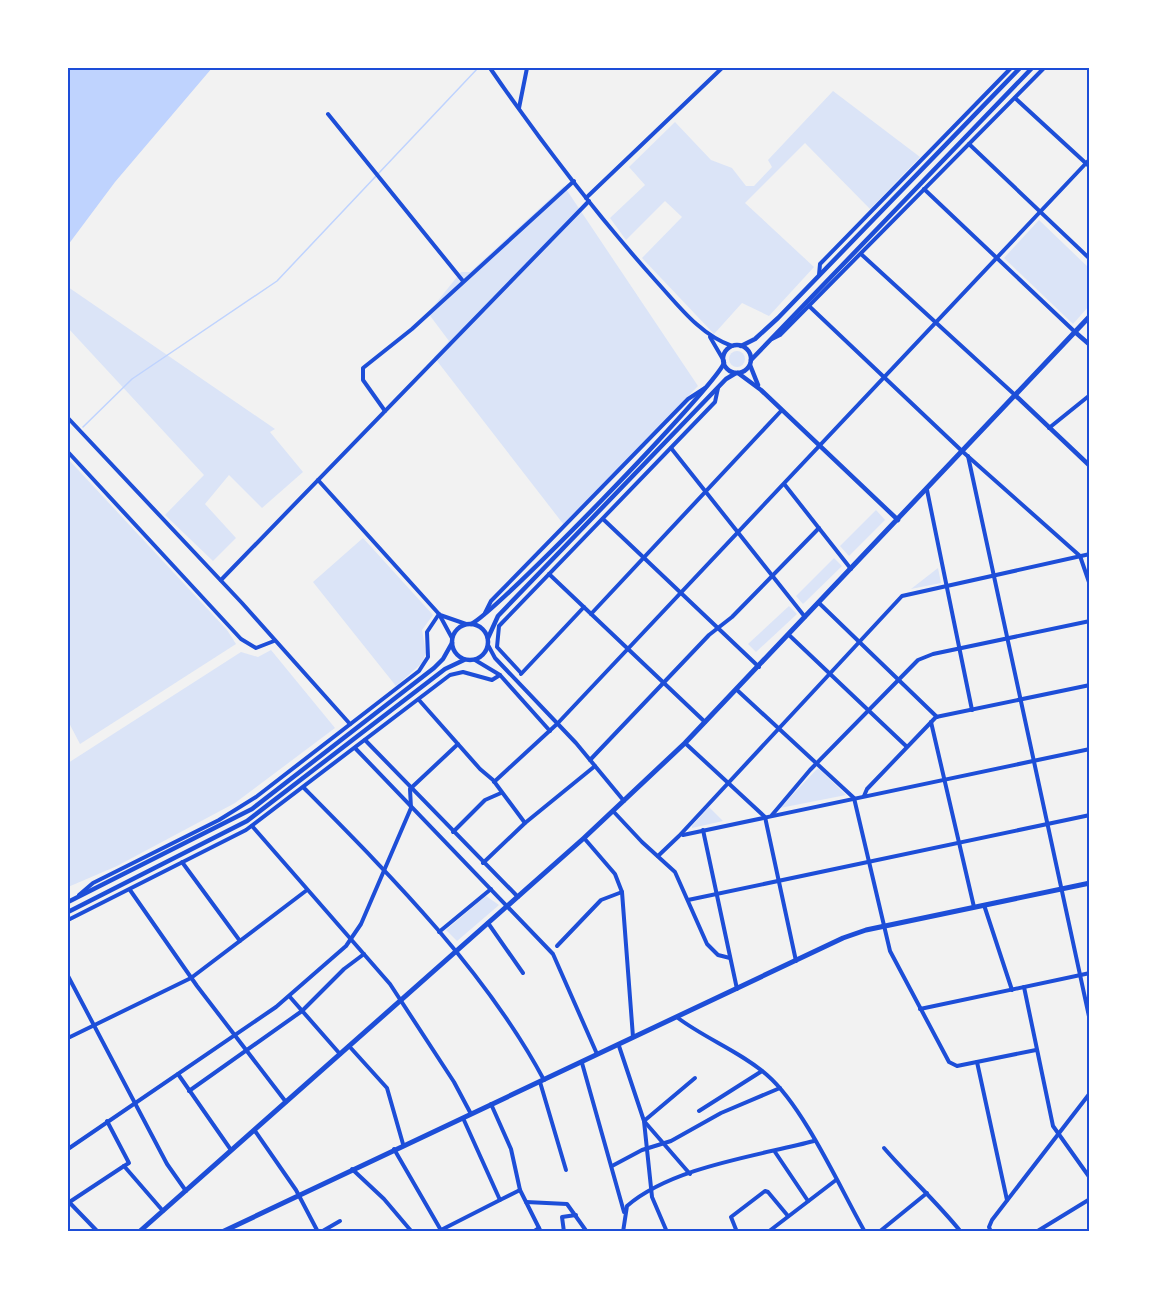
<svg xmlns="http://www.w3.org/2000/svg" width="1157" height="1299" viewBox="0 0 1157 1299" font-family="Ubuntu,sans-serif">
<rect width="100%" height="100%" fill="#f2f2f2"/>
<g fill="#dbe4f7">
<polygon points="833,91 920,157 870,209 805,143 745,203 814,267 769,316 742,303 714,334 642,258 682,217 665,201 626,240 610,218 645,185 629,167 675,122 711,160 732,168 746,186 754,186 772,167 768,160"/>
<polygon points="564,186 698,386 564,525 434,357 449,341 428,313 461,272 470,272"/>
<polygon points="1039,220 1089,268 1089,306 1073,324 1004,258"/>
<polygon points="68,287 275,429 270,432 303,472 262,508 229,475 205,504 236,538 213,561 165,515 204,475 68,328"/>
<circle cx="737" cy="359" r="8"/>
<polygon points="68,459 227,630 236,644 80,744 68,721"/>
<polygon points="876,510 885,520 849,556 840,546"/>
<polygon points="363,538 433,615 422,630 426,653 422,663 396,686 313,582"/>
<polygon points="834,558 842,566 803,604 796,596"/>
<polygon points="938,568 941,583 911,589"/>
<polygon points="789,606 797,614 756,652 748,644"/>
<polygon points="271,650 335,728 235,803 117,866 68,887 68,763 241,652 258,657"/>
<polygon points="818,768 846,795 780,808"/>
<polygon points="709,807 723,821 692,828 692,826"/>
<polygon points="486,896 499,905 457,941 446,930"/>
</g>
<polygon fill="#bfd3fe" points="68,68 212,68 115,182 68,245"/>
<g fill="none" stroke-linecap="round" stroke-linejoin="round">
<polyline stroke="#bfd3fe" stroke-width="1.5" points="83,427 132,379 277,281 478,68"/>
<g stroke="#1d4ed8" stroke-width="4">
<path d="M490 68C541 142 596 214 656 281 678 305 700 335 732 346"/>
<polyline points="1015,98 1090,167"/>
<polyline points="519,108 527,68"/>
<polyline points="328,114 463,281"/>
<polyline points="969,144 1090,259"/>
<polyline points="924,189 1075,332"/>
<polyline points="586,198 722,68"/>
<polyline points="861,254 1015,395"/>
<polyline points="819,275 820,264 1011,68"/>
<polyline points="809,306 963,452 1080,556 1090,585"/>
<polyline points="710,337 724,361"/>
<polyline points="772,339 780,335 1044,68"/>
<polyline points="385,411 363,380 363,368 412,329 574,181"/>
<polyline points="68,418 242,603 350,724"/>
<polyline points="1049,428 1090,395"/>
<polyline points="671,448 805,617"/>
<polyline points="68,452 241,639 256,648 274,641"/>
<polyline points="968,456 1090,1021"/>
<polyline points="318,480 439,614 452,638"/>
<polyline points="785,485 851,569"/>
<polyline points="927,490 972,710"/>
<polyline points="603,519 759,667"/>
<polyline points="549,574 705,722"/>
<polyline points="221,580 589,201"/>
<polyline points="819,603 937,717"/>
<polyline points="485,613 491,601 688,399 705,388"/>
<polyline points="591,614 781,411"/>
<polyline points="440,615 466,624"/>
<polyline points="789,635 906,746"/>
<polyline points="488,645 495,658 576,743 624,801"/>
<polyline points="475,660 500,675 550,731"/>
<polyline points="521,673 497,647 499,626 715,402 718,388"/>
<polyline points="521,674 584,607"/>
<polyline points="737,690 854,798 890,951 949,1062 957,1066 1036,1050"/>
<polyline points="419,700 480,769 493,780 525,823"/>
<polyline points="931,722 974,907"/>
<polyline points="365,740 518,897"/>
<polyline points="685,743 765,817 796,961"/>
<polyline points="355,748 553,954 597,1054"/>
<polyline points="590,760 709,635 732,617 819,528"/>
<polyline points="494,782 557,724 1090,159"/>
<path d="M304 788C391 876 485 970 544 1080"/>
<polyline points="864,796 867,789 936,717 1090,685"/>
<polyline points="613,811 642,842 675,872 707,944 718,955 730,958"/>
<polyline points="772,815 810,770 918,660 933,654 1090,621"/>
<polyline points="252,826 390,984 454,1082 471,1114"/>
<polyline points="703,830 737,989"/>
<polyline points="453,832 485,800 501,793"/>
<polyline points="683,835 1090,749"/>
<polyline points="584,838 615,874 622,892 633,1037"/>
<polyline points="658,856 679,836 902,596 1090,554"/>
<polyline points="182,862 240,941"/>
<polyline points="483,863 525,823 595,766"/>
<polyline points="130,890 197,986 286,1102"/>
<polyline points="79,895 93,883 219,820 256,797 419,671 428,657 427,632 439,614"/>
<polyline points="688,900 1090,815"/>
<polyline points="984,905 1012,990"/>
<polyline points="68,920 246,830 450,675 463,672 492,680 500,675"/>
<polyline points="488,923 523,973"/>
<polyline points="439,932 491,889"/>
<polyline points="557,946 601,900 622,892"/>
<polyline points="68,976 167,1164 186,1191"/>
<polyline points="1024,987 1053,1126 1090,1178"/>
<polyline points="290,997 340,1054"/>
<polyline points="920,1009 1090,973"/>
<path d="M678 1018C706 1039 741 1052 767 1075 804 1107 840 1188 865 1232"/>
<polyline points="68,1038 191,978 307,890"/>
<polyline points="349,1046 387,1088 403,1144"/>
<polyline points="619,1046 644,1121 652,1197 667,1232"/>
<polyline points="977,1062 1007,1200"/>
<polyline points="582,1063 624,1212"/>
<polyline points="178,1074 231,1150"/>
<polyline points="540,1082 566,1170"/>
<polyline points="189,1091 302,1011 344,969 364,954"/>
<polyline points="491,1104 511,1149 520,1190 541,1232"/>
<polyline points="699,1111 762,1071"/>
<polyline points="463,1118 500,1200 520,1190"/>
<polyline points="107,1121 129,1163 124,1166"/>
<polyline points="255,1131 296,1190 318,1232"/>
<path d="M884 1148C909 1177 937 1202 961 1232"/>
<polyline points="68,1149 276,1007 346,946 361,924 411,808 410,789 458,744"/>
<polyline points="394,1149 442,1232"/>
<polyline points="775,1152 808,1201"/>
<polyline points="124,1166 163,1211"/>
<polyline points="612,1166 642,1150 671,1141 721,1113 780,1088"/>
<polyline points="352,1169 384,1199 412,1232"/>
<polyline points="690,1174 644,1121 695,1078"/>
<polyline points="69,1202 98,1232"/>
<polyline points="526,1202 567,1204 587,1232"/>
<polyline points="68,1203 124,1166"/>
<polyline points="441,1230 500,1200"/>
<polyline points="321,1232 340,1221"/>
<polyline points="533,1232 539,1228"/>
<polyline points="564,1232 562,1217 576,1215"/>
<path d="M623 1232 627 1206C672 1167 757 1156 814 1141"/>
<polyline points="737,1232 731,1217 765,1191 768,1192 788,1216"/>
<polyline points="768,1232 836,1180"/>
<polyline points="879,1232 927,1193"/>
<polyline points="991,1232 989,1227 992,1220 1090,1093"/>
<polyline points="1036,1232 1090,1199"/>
</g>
<g stroke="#1d4ed8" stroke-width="4.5">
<polyline points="1075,332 1090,345"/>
<circle cx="737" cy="359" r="14"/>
<polyline points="741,346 755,339 778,318 1020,68"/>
<polyline points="751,360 1032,68"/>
<polyline points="750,365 758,385"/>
<polyline points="738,373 761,390 898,520"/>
<polyline points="1016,396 1090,466"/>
<circle cx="470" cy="642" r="18"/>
<path d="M471 624C495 614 715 387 724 363"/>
<polyline points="488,638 498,616 726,379 736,373"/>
<polyline points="68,902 252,809 434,668 443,659 452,643"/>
<polyline points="68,912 247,821 445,669 464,660"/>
</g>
<g stroke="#1d4ed8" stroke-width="5">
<polyline points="139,1232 584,838 685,743 1090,316"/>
<polyline points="222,1232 843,938 866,930 1090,883"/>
</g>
</g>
<rect width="1157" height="1299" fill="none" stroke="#ffffff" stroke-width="138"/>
<rect x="69" y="69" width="1019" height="1161" fill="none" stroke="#1d4ed8" stroke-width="2"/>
</svg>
